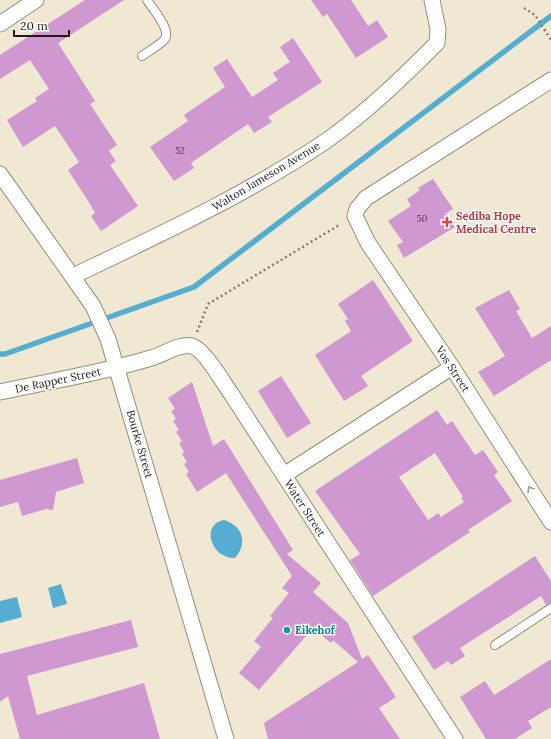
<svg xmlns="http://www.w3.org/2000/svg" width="551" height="739" viewBox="0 0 551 739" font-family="Lora,serif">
<rect width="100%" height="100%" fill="#f0e8d2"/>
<g fill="#55aed1">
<path d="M224 520C243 526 248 543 235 558 211 559 200 524 224 520Z"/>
<polygon points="61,584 67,604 53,608 48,588"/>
<polygon points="17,597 22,617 0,623 0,601"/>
</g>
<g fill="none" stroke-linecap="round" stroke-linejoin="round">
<polyline stroke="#55aed1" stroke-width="5.5" points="0,354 5,354 194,287 551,16"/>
</g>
<g fill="#cf98d0" fill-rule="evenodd">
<polygon points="85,0 124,0 58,43 95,101 90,104 117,145 109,151 116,161 110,165 138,206 101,231 91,216 95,213 90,204 68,170 79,162 55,126 23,147 7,120 37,101 35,98 49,89 30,60 0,79 0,55"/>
<polygon points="311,0 351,0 368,26 377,20 388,37 356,58 327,14 323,17"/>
<polygon points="293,38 322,82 268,117 272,122 254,133 248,124 191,163 194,168 174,181 150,147 188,121 184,115 225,87 213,68 227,59 252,97 278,80 273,73 290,62 280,47"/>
<polygon points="433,179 453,209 446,213 455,227 404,258 397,245 403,242 388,221 411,206 407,199 420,190 418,188"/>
<polygon points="373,280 413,341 361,376 368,386 344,401 315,355 351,331 345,321 348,319 338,304"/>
<polygon points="509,290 520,309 516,311 532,338 551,326 551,360 494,396 478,372 505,356 475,308"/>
<polygon points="281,376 311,423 287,438 258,391"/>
<polygon points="192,382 213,446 224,439 293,550 287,554 321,583 313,592 348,623 362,659 368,655 396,697 379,708 400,739 268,739 264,723 358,662 333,640 331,643 313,628 259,690 239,673 261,647 254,641 273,618 270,616 289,593 282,588 292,576 226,473 197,492 186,474 189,472 184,464 187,462 182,454 184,452 179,443 182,441 176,432 179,430 173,421 176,419 171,411 175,409 168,398"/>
<path d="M437 410 447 425 452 421 475 455 483 450 498 472 494 475 512 501 468 530 470 532 373 596 350 560 360 554 315 491ZM435 453 463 497 461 498 464 502 441 517 438 513 428 520 399 477Z"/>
<polygon points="77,458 84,483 56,492 53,510 46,509 22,516 18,502 0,507 0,480"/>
<polygon points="535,556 551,581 551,603 546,605 541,596 460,648 465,656 451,665 448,661 434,670 412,637"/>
<polygon points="131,620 138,647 27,676 37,715 144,683 160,739 20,739 8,696 0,702 0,654"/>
<polygon points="551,659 551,707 528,721 532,728 515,739 486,739 460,697 485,681 494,695"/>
</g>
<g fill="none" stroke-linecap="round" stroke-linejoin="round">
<g stroke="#968f7b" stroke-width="10">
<g id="service">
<path d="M142 56C149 51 160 45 165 39 171 29 152 8 147 0"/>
<polyline points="495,645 551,608"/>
</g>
</g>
<g stroke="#968f7b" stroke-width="17">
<g id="minor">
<polyline points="0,24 36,0"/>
<polyline points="551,80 366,198 357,209 355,216 368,243 452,367 551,522"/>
<polyline points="0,174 93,306 108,339 226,739"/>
<path d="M73 276C159 235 246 195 326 141 367 112 402 78 437 43L438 29 432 0"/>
<path d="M0 392C50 381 102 373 151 358 163 355 179 343 192 346 204 349 224 384 232 395L455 739"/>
<polyline points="284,475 452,367"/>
</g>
</g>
<g stroke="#817c6e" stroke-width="2.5" stroke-dasharray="2 3" stroke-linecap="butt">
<polyline points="524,8 535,15 551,40"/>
<polyline points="197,332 208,304 341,224"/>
</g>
<use href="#service" stroke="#fff" stroke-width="8"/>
<use href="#minor" stroke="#fff" stroke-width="15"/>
</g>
<defs><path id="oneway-chevron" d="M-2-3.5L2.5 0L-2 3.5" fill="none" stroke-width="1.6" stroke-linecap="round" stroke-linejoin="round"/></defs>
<use stroke="#9a9996" href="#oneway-chevron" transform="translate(530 489) rotate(-122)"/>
<path fill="#e0444e" stroke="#fff" stroke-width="1.5" d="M445 216h4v4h4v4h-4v4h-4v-4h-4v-4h4z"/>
<circle fill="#0f9aa8" stroke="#fff" stroke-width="1.5" cx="287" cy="630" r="4"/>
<g text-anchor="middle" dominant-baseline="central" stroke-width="3" stroke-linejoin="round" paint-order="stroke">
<g font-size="9" fill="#4b3b44">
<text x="180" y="150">52</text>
<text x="422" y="218">50</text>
</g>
<g font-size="11" fill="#1f1c15" stroke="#fff">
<text transform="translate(266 176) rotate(-31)">Walton Jameson Avenue</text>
<text transform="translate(453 369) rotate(57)">Vos Street</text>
<text transform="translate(58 380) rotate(-12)">De Rapper Street</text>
<text transform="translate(140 444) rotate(74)">Bourke Street</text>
<text transform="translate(305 508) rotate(57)">Water Street</text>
</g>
<g font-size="11" font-weight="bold" fill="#be3a42" stroke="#fff" text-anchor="start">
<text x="456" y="216">Sediba Hope<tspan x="456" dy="13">Medical Centre</tspan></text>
</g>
<g font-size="11" font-weight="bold" fill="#0d838f" stroke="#fff" text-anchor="start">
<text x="295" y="630">Eikehof</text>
</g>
</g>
<path d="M14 30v6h55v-6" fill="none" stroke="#1f1c15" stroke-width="2"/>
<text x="20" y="30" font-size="12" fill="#1f1c15" stroke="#ffffff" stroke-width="3" paint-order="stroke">20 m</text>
</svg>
